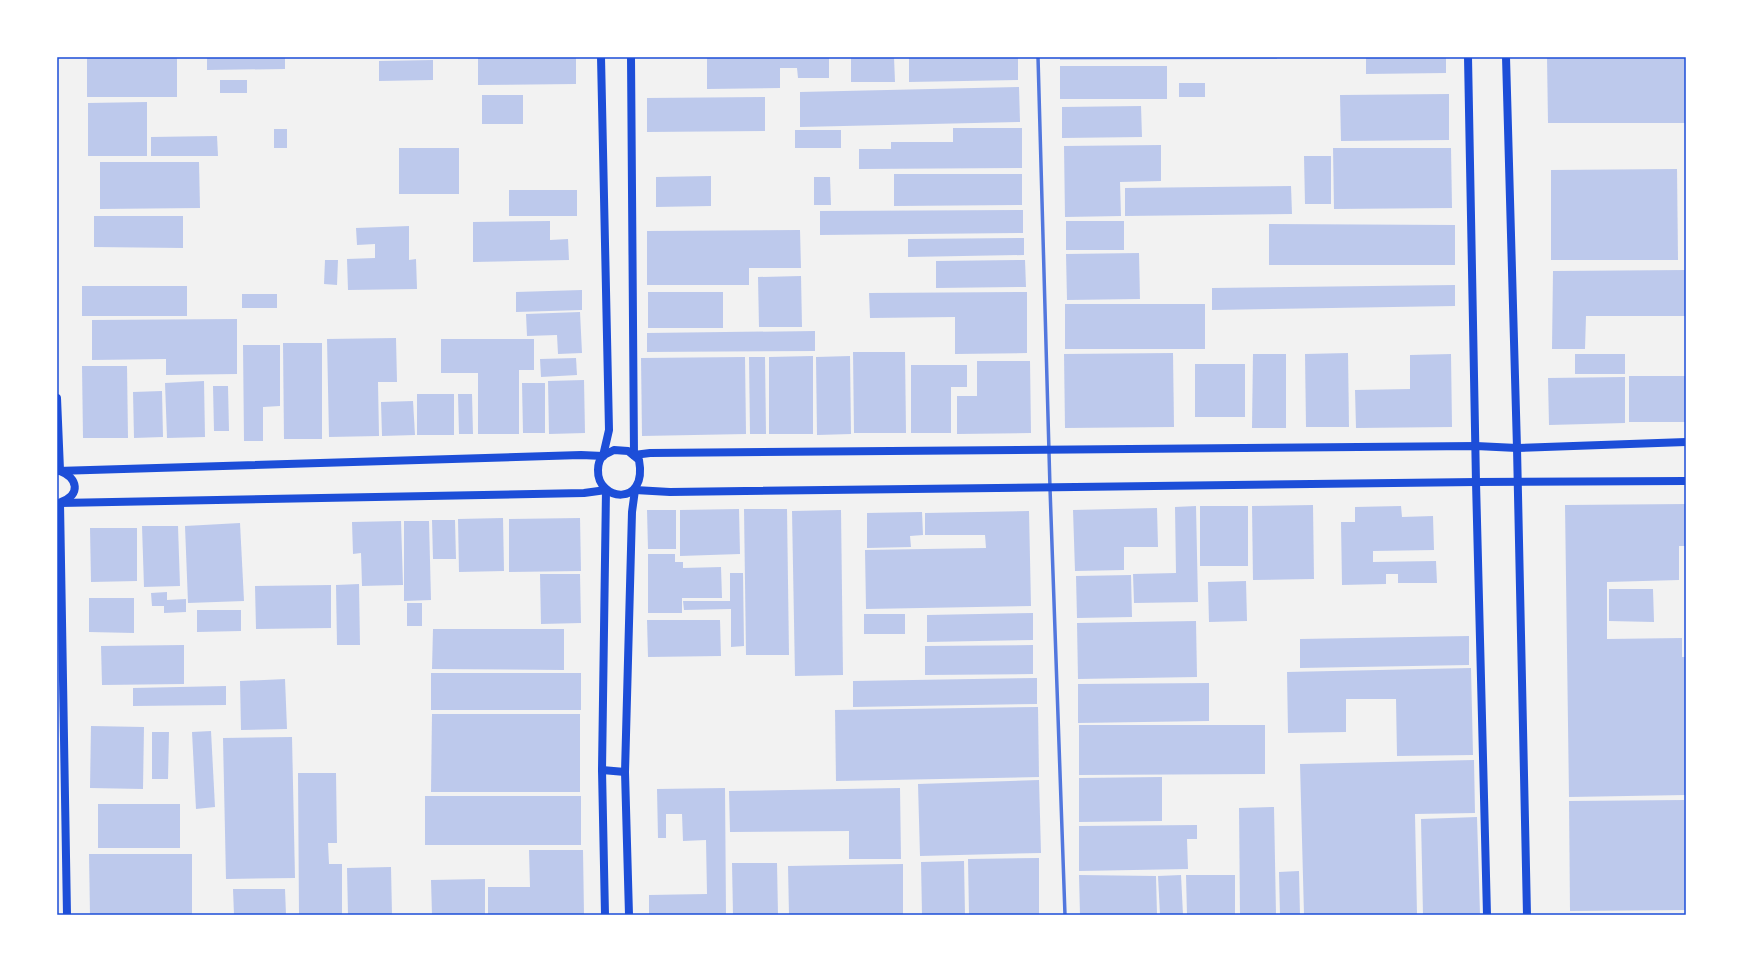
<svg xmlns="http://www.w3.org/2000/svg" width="1743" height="972" viewBox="0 0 1743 972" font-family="'Nunito Sans',sans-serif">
<rect width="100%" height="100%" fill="#f2f2f2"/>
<g fill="#bdc9ec">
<rect x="87" y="57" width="90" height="40"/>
<polygon points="207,57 285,57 285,69 207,70"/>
<polygon points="478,57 576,57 576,84 478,85"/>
<polygon points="707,57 829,57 829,78 798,78 797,68 780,68 780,88 707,89"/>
<polygon points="851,57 894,57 895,82 851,82"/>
<polygon points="909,57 1018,57 1018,80 909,82"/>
<polygon points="1060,57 1277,57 1277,59 1060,60"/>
<polygon points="1366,57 1446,57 1446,73 1366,74"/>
<polygon points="1547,57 1686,57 1686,123 1548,123"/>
<polygon points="433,60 433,80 379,81 379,61"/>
<rect x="1060" y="66" width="107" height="33"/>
<rect x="220" y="80" width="27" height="13"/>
<rect x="1179" y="83" width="26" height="14"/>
<polygon points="1019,87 1020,122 800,127 800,92"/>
<polygon points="1449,94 1449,140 1341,141 1340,95"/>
<rect x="482" y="95" width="41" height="29"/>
<polygon points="765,97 765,131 647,132 647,98"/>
<polygon points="147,102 147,156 88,156 88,103"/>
<polygon points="1141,106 1142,137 1062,138 1062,107"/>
<polygon points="953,128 1022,128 1022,168 859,169 859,149 891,149 891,142 953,142"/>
<rect x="274" y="129" width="13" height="19"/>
<rect x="795" y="130" width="46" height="18"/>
<polygon points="217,136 218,156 151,156 151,137"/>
<polygon points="1161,145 1161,181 1120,182 1121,216 1065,217 1064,146"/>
<rect x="399" y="148" width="60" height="46"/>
<polygon points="1333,148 1451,148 1452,208 1334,209"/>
<polygon points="1304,156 1331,156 1331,204 1305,204"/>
<polygon points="100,162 199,162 200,208 100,209"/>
<polygon points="1677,169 1678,260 1551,260 1551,170"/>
<polygon points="894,174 1022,174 1022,205 894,206"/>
<polygon points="711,176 711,206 656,207 656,177"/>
<polygon points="814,177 830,177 831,205 814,205"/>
<polygon points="1291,186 1292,214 1125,216 1125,188"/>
<rect x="509" y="190" width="68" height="26"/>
<polygon points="1023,210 1023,233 820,235 820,211"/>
<polygon points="94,216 183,216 183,248 94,247"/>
<polygon points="550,221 550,240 568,239 569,260 473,262 473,222"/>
<rect x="1066" y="221" width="58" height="29"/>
<polygon points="1269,224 1455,225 1455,265 1269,265"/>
<polygon points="409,226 409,260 416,259 417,289 348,290 347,259 375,258 375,244 357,245 356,228"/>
<polygon points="800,230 801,268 749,268 749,285 647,285 647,231"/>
<polygon points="1024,238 1024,255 908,257 908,239"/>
<polygon points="1139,253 1140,299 1067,300 1066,254"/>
<polygon points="325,260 338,260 337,285 324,284"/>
<polygon points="1025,260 1026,287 936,288 936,261"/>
<polygon points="1686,270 1686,316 1586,316 1585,349 1552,349 1553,271"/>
<polygon points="801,276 802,327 759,327 758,277"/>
<polygon points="1455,285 1455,306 1212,310 1212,288"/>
<rect x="82" y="286" width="105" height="30"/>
<polygon points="582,290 582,310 516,312 516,292"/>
<rect x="648" y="292" width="75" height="36"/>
<polygon points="1027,292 1027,353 955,354 955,317 870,318 869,293"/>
<rect x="242" y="294" width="35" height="14"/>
<rect x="1065" y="304" width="140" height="45"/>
<polygon points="580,312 582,353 558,354 557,335 527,336 526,314"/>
<polygon points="237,319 237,374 166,375 166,359 92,360 92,320"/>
<polygon points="815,331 815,351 647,352 647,333"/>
<polygon points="396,338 397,382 378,382 379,436 329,437 327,339"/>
<polygon points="441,339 534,339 534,370 519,370 519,434 478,434 478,373 441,373"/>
<polygon points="283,343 322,343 322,439 284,439"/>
<polygon points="243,345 280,345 280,406 263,407 263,441 244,441"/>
<polygon points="853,352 905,352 906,433 854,433"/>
<polygon points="1173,353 1174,427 1065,428 1064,354"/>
<polygon points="1348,353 1349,427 1306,427 1305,354"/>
<polygon points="1253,354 1286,354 1286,428 1252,428"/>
<polygon points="1451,354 1452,427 1356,428 1355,390 1410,389 1410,355"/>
<rect x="1575" y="354" width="50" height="20"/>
<polygon points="813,356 813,434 769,434 769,357"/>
<polygon points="850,356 851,434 817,435 816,357"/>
<polygon points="745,357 746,434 642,436 641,358"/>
<polygon points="749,357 765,357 766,434 750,434"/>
<polygon points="576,358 577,375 541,377 540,359"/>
<polygon points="977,361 1030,361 1031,433 957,434 957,396 977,396"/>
<rect x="1195" y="364" width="50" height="53"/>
<polygon points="911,365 967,365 967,387 951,387 951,433 911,433"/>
<polygon points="82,366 127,366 128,438 83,438"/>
<rect x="1629" y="376" width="57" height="46"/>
<polygon points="1625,377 1625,423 1549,425 1548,378"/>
<polygon points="584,380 585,433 549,434 548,381"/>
<polygon points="204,381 205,437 167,438 165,383"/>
<polygon points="522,383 545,383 545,433 523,433"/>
<polygon points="213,386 228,386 229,431 214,431"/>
<polygon points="162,391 163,437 134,438 133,392"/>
<rect x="417" y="394" width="37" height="41"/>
<polygon points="458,394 472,394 473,434 459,434"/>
<polygon points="413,401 415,435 382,436 381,402"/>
<polygon points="1686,504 1686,546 1679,546 1679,580 1607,582 1607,639 1682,638 1682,657 1686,657 1686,795 1569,797 1565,505"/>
<polygon points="1313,505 1314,579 1253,580 1252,506"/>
<polygon points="1196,506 1198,602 1134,603 1133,574 1176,573 1175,507"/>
<rect x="1200" y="506" width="48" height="60"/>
<polygon points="1401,506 1402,517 1433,516 1434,550 1373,551 1373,562 1436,561 1437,583 1398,583 1398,574 1386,574 1386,584 1342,585 1341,522 1355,522 1355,507"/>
<polygon points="1157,508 1158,547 1124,547 1124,570 1075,571 1073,510"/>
<polygon points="739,509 740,554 680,556 680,510"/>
<polygon points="744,509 787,509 789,655 746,655"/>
<polygon points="647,510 676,510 676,549 648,549"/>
<polygon points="841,510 843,675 795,676 792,511"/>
<polygon points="1029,511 1031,606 866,609 865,550 986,548 985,535 925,535 925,513"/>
<polygon points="922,512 923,535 910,536 911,547 867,548 867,513"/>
<polygon points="503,518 504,571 459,572 458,519"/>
<polygon points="580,518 581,571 509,572 509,519"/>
<polygon points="432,520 455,520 456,559 433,559"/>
<polygon points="401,521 403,585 362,586 361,553 353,554 352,522"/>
<polygon points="404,521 429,521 431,600 404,601"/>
<polygon points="240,523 244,601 188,603 185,526"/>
<polygon points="142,526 178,526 180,586 144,587"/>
<polygon points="90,528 137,528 137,581 91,582"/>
<polygon points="648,554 675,554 675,562 683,562 683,568 721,567 722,598 682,598 682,613 648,613"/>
<polygon points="730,573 743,573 744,646 731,647 731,609 684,610 683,601 730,601"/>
<polygon points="540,574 580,574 581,623 541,624"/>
<polygon points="1131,575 1132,617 1077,618 1076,576"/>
<polygon points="1246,581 1247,621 1209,622 1208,582"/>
<polygon points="359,584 360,645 337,645 336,585"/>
<polygon points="331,585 331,628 256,629 255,586"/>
<polygon points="1609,589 1653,589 1654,622 1609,621"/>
<polygon points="167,592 167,600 186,599 186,612 164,613 164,606 152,606 151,593"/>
<polygon points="89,598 134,598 134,633 89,632"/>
<rect x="407" y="603" width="15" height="23"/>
<polygon points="197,610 241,610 241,631 197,632"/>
<polygon points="1033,613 1033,640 927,642 927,615"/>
<rect x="864" y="614" width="41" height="20"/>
<polygon points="647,620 720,620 721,656 648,657"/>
<polygon points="1196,621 1197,677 1078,679 1077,623"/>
<polygon points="433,629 564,629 564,670 432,669"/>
<polygon points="1469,636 1469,665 1300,668 1300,639"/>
<polygon points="184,645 184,684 102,685 101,646"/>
<polygon points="1033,645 1033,674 925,675 925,646"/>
<polygon points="1471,668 1473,755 1397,756 1396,699 1346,699 1346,732 1288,733 1287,672"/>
<rect x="431" y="673" width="150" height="37"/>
<polygon points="1037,678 1037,704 853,707 853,681"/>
<polygon points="285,679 287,729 241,730 240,681"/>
<polygon points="1209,683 1209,721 1078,723 1078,684"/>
<polygon points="226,686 226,705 133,706 133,688"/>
<polygon points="1038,707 1039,777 836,781 835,710"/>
<polygon points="432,714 580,714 580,792 431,792"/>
<polygon points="1079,725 1265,725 1265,774 1079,775"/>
<polygon points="91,726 144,727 143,789 90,788"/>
<polygon points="211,731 215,807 196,809 192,732"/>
<polygon points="152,732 169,732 168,779 152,779"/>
<polygon points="292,737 295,878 226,879 223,738"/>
<polygon points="1474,760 1475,813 1415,814 1417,915 1304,915 1300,764"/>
<polygon points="298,773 336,773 337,843 328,843 329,864 342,864 342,915 299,915"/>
<polygon points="1162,777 1162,821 1079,822 1079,778"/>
<polygon points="1039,780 1041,853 920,856 918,784"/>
<polygon points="725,788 726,915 649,915 649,895 707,894 706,840 683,841 682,814 666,814 666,838 658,838 657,789"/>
<polygon points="900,788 901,859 849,859 849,831 730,832 729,791"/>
<rect x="425" y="796" width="156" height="49"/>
<polygon points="1684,800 1686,910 1570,911 1569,801"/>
<rect x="98" y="804" width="82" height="44"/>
<polygon points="1274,807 1276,915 1240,915 1239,808"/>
<polygon points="1477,817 1480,914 1423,915 1421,819"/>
<polygon points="1197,825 1197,839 1187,839 1188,869 1079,871 1079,826"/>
<polygon points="529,850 583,850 584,915 488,915 488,887 530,887"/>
<polygon points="89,854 192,854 192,915 90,915"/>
<polygon points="1039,858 1039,915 969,915 968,859"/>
<polygon points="964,861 965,915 922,915 921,862"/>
<polygon points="732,863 777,863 778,915 733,915"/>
<polygon points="903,864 903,915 789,915 788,866"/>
<polygon points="391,867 392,915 348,915 347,868"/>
<polygon points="1299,871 1300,915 1280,915 1279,872"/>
<polygon points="1079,875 1156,876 1157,915 1080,915"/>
<polygon points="1181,875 1183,915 1160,915 1158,876"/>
<polygon points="1186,875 1235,875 1235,915 1187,915"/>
<polygon points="485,879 485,915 432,915 431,880"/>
<polygon points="233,889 285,889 286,915 234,915"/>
</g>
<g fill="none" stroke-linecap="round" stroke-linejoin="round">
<polyline stroke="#5277de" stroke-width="3.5" points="1038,57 1050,488 1065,915"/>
<g stroke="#1d4ed8" stroke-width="8">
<polyline points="601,57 609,430 603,456"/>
<polyline points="631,57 634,455"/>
<polyline points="1468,57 1476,482 1487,915"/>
<polyline points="1506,57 1517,448 1527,915"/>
<polyline points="57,398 60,470"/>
<path d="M614 450 628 451 639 460C648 508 597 501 598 470 598 464 599 460 603 456 606 453 611 452 614 450Z"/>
<polyline points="634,455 650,453 1476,446 1517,448 1686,442"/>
<polyline points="57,471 581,455 603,456"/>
<path d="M60 471C78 478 81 495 61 502"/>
<polyline points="635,490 670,492 1476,482 1686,481"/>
<polyline points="60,503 584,493 606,490"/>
<polyline points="60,503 67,915"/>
<polyline points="602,770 625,772"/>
<polyline points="605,915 602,770 606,490"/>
<polyline points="629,915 625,772 632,512 635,490"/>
</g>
</g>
<rect width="1743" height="972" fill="none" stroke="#ffffff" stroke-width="116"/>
<rect x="58" y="58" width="1627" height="856" fill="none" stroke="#1d4ed8" stroke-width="1.5"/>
</svg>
